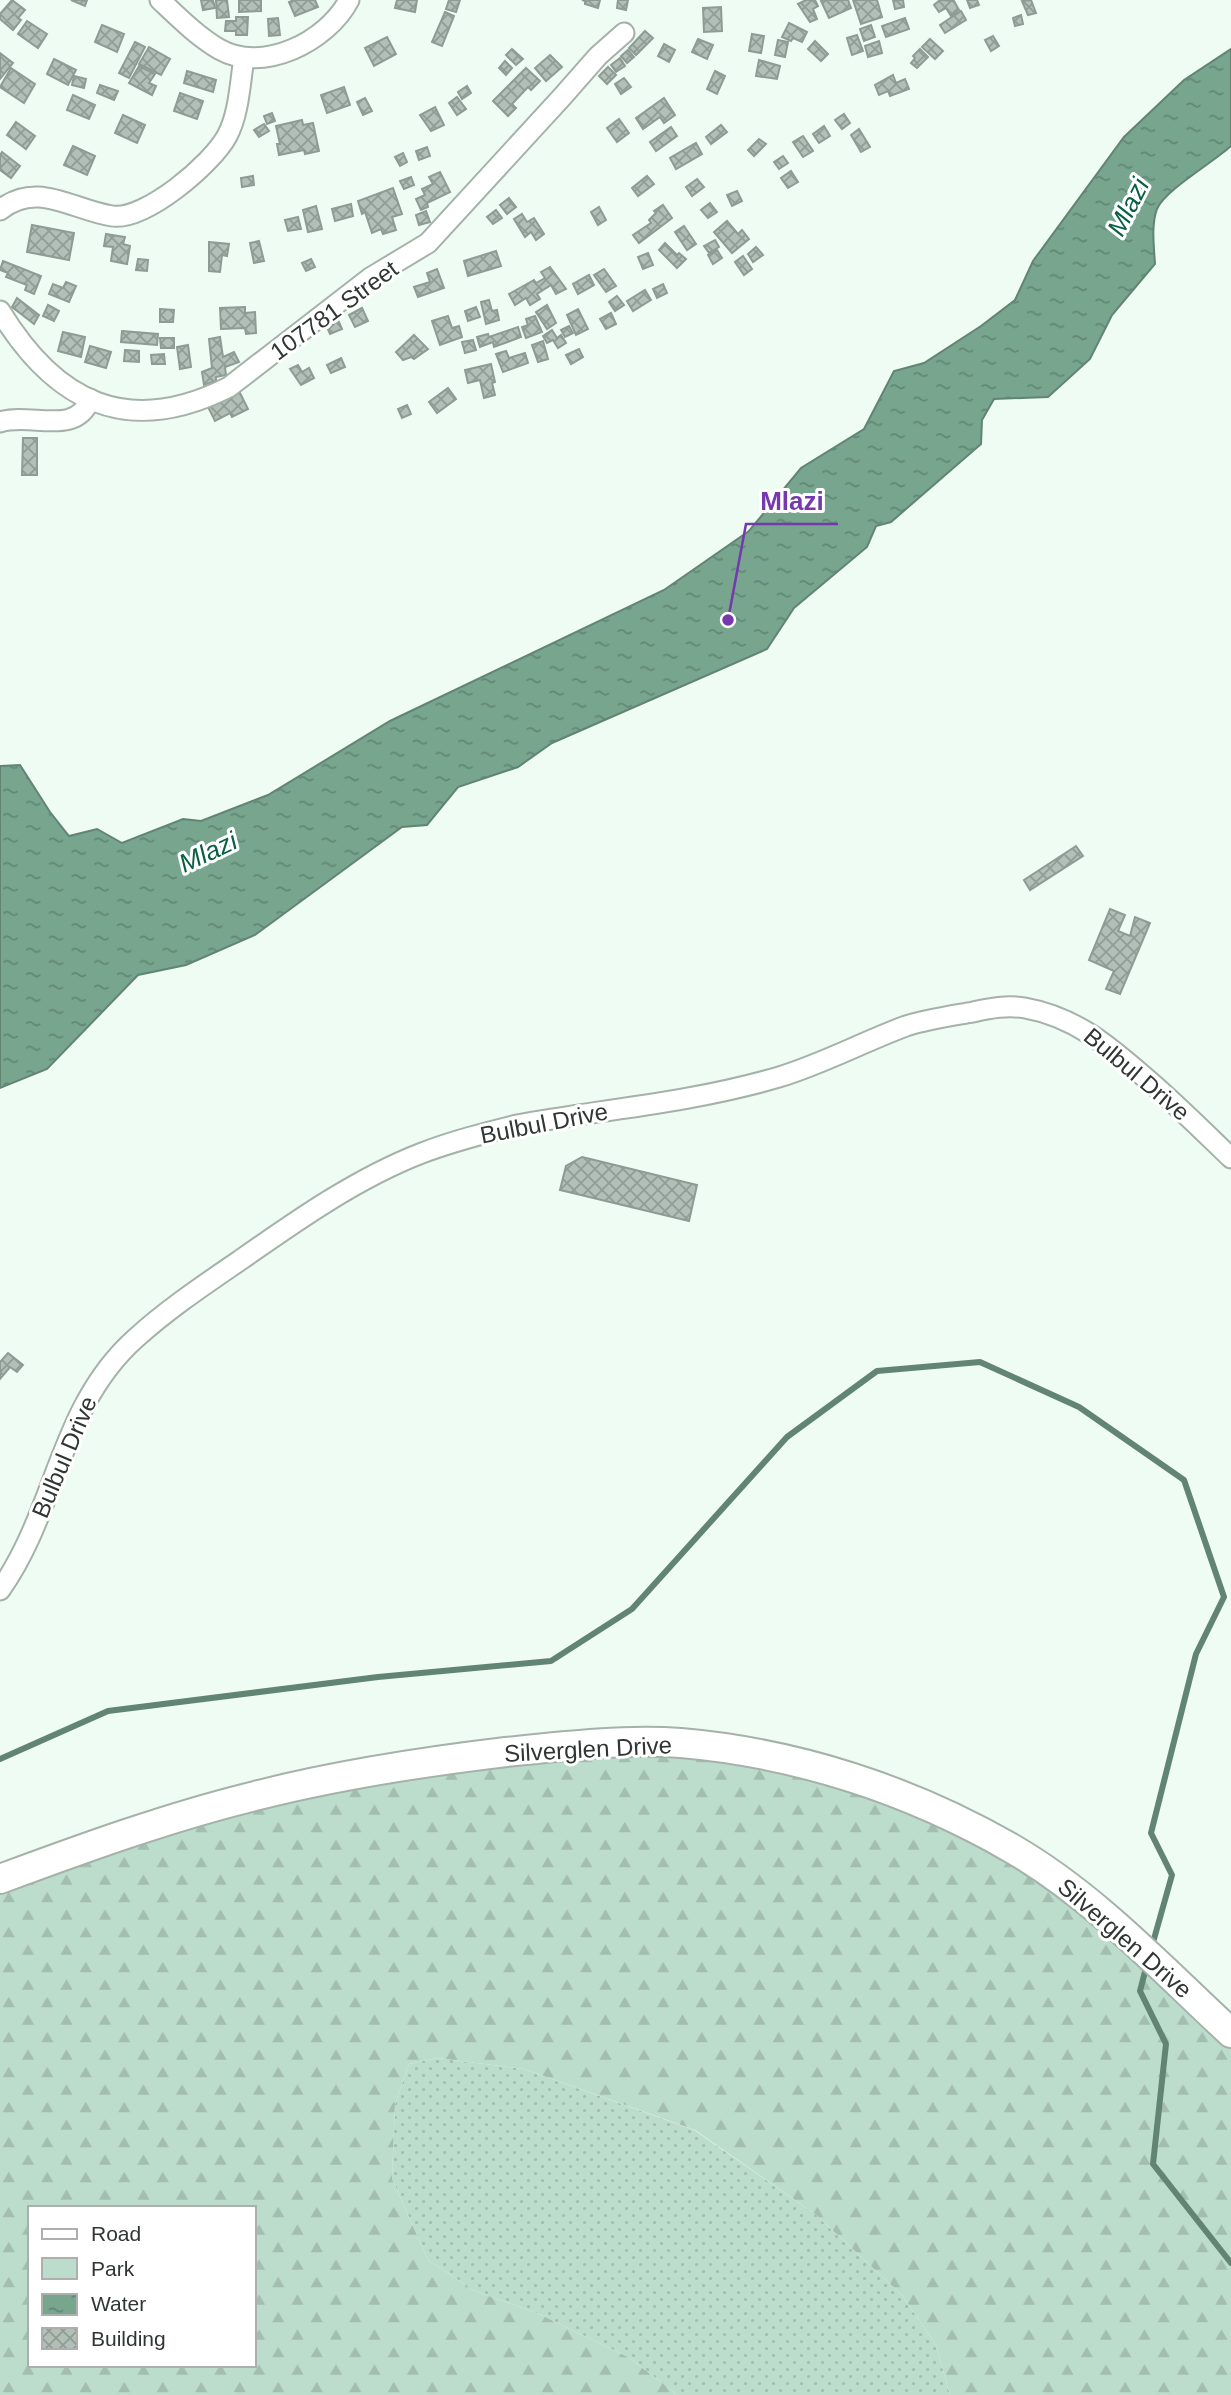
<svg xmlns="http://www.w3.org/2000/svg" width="1231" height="2395" viewBox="0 0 1231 2395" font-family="Arial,sans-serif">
<defs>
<pattern id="green-dots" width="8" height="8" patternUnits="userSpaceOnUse" patternTransform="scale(1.75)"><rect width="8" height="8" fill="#bdddcc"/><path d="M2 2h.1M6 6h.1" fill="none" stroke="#a3beb0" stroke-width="1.8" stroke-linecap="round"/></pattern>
<pattern id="forest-firs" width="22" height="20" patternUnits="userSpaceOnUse" patternTransform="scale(1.75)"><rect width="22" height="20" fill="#bdddcc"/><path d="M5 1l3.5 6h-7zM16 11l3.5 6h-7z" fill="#a3beb0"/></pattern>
<pattern id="water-ripples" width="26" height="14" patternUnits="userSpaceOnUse" patternTransform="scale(1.75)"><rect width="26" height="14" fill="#77a58e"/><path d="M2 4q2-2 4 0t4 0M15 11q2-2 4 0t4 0" fill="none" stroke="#628775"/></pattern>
<pattern id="building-cross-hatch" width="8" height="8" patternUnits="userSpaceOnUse" patternTransform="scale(1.75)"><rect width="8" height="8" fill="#b1bfb7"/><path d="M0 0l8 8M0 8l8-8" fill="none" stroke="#909c95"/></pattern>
</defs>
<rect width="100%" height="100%" fill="#eefcf4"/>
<polygon fill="url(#green-dots)" points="437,2058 524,2069 694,2130 815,2214 902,2295 936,2345 950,2395 678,2395 628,2357 539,2314 475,2291 428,2260 392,2179 395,2104 409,2064"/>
<path fill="url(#forest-firs)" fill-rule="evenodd" d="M630 1744 790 1763 1032 1865 1231 2036V2395H950L936 2345 902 2295 815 2214 695 2130 524 2069 437 2058 409 2064 395 2104 392 2179 428 2260 475 2291 539 2314 628 2357 678 2395H0V1882L254 1797ZM30 2208H254V2365H30Z"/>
<path fill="url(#water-ripples)" stroke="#628473" stroke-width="2" d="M1231 49V146C1214 162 1165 190 1157 209 1151 225 1154 247 1155 264L1112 315 1090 359 1048 397 994 399 982 420 981 444 891 522 876 526 867 547 794 608 767 649 552 743 518 767 458 787 427 825 402 827 255 935 186 965 138 975 47 1069 0 1088V766L20 765 50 812 69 836 97 829 122 843 183 819 201 821 268 795 390 721 664 590 749 531 801 468 864 429 894 371 924 363 981 326 1015 300 1033 261 1124 137 1184 80Z"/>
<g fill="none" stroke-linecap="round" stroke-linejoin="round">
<g stroke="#628473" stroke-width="6">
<polyline points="0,1759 108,1711 378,1677 551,1661 632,1609 787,1437 877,1371 980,1362 1079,1407 1184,1480 1224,1597 1196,1654 1151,1833 1172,1875 1152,1946"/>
<polyline points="1147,1964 1140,1991 1166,2044 1153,2164 1231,2263"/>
</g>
</g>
<g fill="url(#building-cross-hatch)" stroke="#8e9b94" stroke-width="2">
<polygon points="12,0 25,10 18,18 21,20 13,30 0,19 0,14"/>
<polygon points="71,0 87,0 85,6"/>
<polygon points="201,0 213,0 215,8 203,10"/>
<polygon points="216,0 227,0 229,17 217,18"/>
<polygon points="239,0 261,0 261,11 239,12"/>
<polygon points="294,0 315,0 318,7 295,16 289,2"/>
<polygon points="397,0 417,0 415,12 395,8"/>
<polygon points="449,0 460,0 456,12 446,9"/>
<polygon points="582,0 600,0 598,8 585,4 585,1"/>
<polygon points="618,0 628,0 626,10 617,8"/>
<polygon points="806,0 815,0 818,6 813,9 817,19 810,22 798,4"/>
<polygon points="826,0 848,0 851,8 829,18 821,1"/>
<polygon points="853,0 877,0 882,17 861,24"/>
<polygon points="893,0 903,0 904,7 895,9"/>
<polygon points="940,0 954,1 959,10 951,16 946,8 939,12 934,5"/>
<polygon points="967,0 977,0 979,5 970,8"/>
<polygon points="1031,0 1036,13 1028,15 1022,1"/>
<polygon points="721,7 722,31 704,32 703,8"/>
<polygon points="961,11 966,20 945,33 940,25"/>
<polygon points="445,12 454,16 442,46 432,42"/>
<polygon points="1021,15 1023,24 1015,26 1013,18"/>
<polygon points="236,17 248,17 247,35 236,35 236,31 225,31 226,21 236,21"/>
<polygon points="278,18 280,35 269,36 268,19"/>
<polygon points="905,18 909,29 886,37 882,26"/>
<polygon points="27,21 47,34 38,48 18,34"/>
<polygon points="789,23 807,32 802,42 793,38 791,41 782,37"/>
<polygon points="102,25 124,34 117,52 95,42"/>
<polygon points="871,25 875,37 864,41 860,29"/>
<polygon points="645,31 653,38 636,55 629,48"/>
<polygon points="752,34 764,36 761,53 749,51"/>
<polygon points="857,35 863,51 852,55 847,38"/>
<polygon points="993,36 999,46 991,51 985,40"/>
<polygon points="387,37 396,54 374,66 365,48"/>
<polygon points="698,39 713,45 707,59 692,52"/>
<polygon points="930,39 943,51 935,59 922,47"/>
<polygon points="778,40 788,42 785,57 775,55"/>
<polygon points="815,41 828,54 821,61 808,49"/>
<polygon points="879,41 882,53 868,57 865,46"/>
<polygon points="135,42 145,47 129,78 119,73"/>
<polygon points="664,44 675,50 669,62 658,56"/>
<polygon points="149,47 170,59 161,75 139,64"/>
<polygon points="512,49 523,59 516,65 506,55"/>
<polygon points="920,49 928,57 917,68 911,63 915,58 913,56"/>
<polygon points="628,50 634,57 627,63 621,56"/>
<polygon points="0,53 13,63 0,79"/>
<polygon points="550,55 562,67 546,81 535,68"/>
<polygon points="620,58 625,66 616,72 611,65"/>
<polygon points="54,59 76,70 68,85 47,74"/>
<polygon points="759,60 780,66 777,79 756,76"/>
<polygon points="505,61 512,68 506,75 499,68"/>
<polygon points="139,66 155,74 149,83 156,86 152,95 129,83"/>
<polygon points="608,67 616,75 607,84 599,76"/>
<polygon points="11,68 35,84 24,103 0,87"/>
<polygon points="526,68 540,81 531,90 528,87 512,104 516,108 508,116 493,101"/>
<polygon points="187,71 216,80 213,92 184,83"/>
<polygon points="715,71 725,76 717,94 707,89"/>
<polygon points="893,75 896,83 905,79 909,89 890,96 888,91 879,95 875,85"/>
<polygon points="74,76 86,79 84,88 72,85"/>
<polygon points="624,78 631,87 621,94 615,84"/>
<polygon points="100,85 118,91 114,100 97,93"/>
<polygon points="467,86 471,93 462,99 458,92"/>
<polygon points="344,87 350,105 327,113 321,95"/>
<polygon points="180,93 203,101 197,119 174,111"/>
<polygon points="73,95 95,105 89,119 67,110"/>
<polygon points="457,97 466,109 457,115 449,103"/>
<polygon points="365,98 372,111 363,115 357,102"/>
<polygon points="664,98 675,115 664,123 660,117 643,129 636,118"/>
<polygon points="435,107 444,125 431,131 420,115"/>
<polygon points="272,113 275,121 267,124 264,116"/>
<polygon points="844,114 850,123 842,129 835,120"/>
<polygon points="123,115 145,125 137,143 115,133"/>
<polygon points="619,119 629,133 617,142 607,128"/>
<polygon points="302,120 303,125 313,123 319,151 305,154 304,150 279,155 277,144 280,144 276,126"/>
<polygon points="16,122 35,136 26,149 7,135"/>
<polygon points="264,124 269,131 259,137 254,130"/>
<polygon points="721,125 727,132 711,144 706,137"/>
<polygon points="824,126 830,136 819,143 813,134"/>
<polygon points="671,127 677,136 656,151 650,142"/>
<polygon points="859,129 870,147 861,152 851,135"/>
<polygon points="803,136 813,151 803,157 793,142"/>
<polygon points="759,139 766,144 754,156 748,150"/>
<polygon points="696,143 702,154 676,169 670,158"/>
<polygon points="73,146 95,156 87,175 64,165"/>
<polygon points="427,147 430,156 419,160 416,151"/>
<polygon points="2,152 20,166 11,178 0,170 0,155"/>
<polygon points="403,153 407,162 400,166 395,157"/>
<polygon points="783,156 788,163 779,169 774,162"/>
<polygon points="791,171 798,182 788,188 781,178"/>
<polygon points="440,172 450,192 427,203 428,207 421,210 416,199 425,195 422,189 433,184 429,177"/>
<polygon points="253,176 254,185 242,187 241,178"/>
<polygon points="647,176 654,184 638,196 632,188"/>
<polygon points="411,177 414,185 404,189 400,181"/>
<polygon points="697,179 704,187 692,196 686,187"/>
<polygon points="393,188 402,214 392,217 396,230 383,234 381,229 372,233 365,212 362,214 358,201"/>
<polygon points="737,191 742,201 732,206 727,195"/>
<polygon points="509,198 516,207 507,214 500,205"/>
<polygon points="710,203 717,212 708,218 701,210"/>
<polygon points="351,204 353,216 335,221 332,209"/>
<polygon points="663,205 672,218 639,243 633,235 651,223 649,220 656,213 654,211"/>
<polygon points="316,206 322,229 308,232 303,210"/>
<polygon points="599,207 606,220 598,225 591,212"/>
<polygon points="496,210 502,218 493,224 487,217"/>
<polygon points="426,211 430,222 419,225 416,215"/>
<polygon points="522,214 527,222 534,218 544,234 536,240 531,232 525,237 514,219"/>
<polygon points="298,217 301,229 288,231 285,220"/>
<polygon points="727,221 738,234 742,230 749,239 732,253 714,232"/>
<polygon points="32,225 74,233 69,260 27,252"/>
<polygon points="684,226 696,244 687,250 675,232"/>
<polygon points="106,234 125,237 123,244 130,246 127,264 111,261 113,247 104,246"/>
<polygon points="715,240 719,247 709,253 704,246"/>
<polygon points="259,241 264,261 254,263 250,243"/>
<polygon points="209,242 229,244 227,256 222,255 220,272 209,271"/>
<polygon points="665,243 677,255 679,253 686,259 677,268 659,250"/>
<polygon points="756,247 763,255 753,262 748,254"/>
<polygon points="717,250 722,258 713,264 708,255"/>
<polygon points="496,251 501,266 468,276 464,261"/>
<polygon points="648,253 653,265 643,269 638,257"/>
<polygon points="743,256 752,269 744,275 735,262"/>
<polygon points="138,259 148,260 147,271 136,270"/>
<polygon points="311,259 315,267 306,271 302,263"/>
<polygon points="3,261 41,276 34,294 25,290 27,285 6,277 8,273 0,270"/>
<polygon points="550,267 566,289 556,294 551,285 537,294 540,299 530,305 526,298 515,305 509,294 534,280 536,283 545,278 541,272"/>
<polygon points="437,269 444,288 418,297 414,287 430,282 427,273"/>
<polygon points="604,269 616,286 606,292 594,275"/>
<polygon points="589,275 594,285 578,294 573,284"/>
<polygon points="66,282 76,286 69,302 49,294 53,284 63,288"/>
<polygon points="663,284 667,293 657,298 653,289"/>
<polygon points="645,290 651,300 633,311 627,301"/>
<polygon points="617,296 624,305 615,311 609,302"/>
<polygon points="17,298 39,315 34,324 12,307"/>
<polygon points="489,300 492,311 497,310 499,320 486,324 481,302"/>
<polygon points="48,305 59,311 54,321 43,316"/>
<polygon points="547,305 556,323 547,329 536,312"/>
<polygon points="245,307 245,313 255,312 256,333 246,334 245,328 221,329 220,308"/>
<polygon points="476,307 480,317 468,321 465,311"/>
<polygon points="362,308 368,321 355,327 349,315"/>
<polygon points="160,309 174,310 173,322 160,322"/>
<polygon points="578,309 588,329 576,335 567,315"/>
<polygon points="611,313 616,324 606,329 600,319"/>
<polygon points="448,316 452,328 459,326 462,337 440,345 432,321"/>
<polygon points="535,316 542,332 526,338 522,327 528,325 526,319"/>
<polygon points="338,320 342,329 330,334 326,325"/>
<polygon points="569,326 573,333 565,337 561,330"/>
<polygon points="518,327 521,337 494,347 493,342 480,347 477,337 488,334 489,337"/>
<polygon points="552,330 557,338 561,335 566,343 558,348 553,340 547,343 543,336"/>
<polygon points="122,331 158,334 157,345 121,342"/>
<polygon points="63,332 85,337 81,357 58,351"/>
<polygon points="414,335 428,349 414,359 411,357 403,360 396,352"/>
<polygon points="220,337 223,357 234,352 239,362 225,367 226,375 216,377 216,381 204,385 202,372 212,368 209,339"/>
<polygon points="160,338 174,338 174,348 161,348"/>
<polygon points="473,340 476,350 465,353 462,342"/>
<polygon points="543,341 548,359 538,362 532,345"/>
<polygon points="188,345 191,367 180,369 177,347"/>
<polygon points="90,346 111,352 106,368 85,362"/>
<polygon points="579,349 583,357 571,364 566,355"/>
<polygon points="125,350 139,351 139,362 124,361"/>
<polygon points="506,351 509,358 525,353 528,363 503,372 496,354"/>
<polygon points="164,354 165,364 152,364 151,355"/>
<polygon points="341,358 345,367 331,373 327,365"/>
<polygon points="491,364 495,382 492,383 495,395 484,398 480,380 468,383 465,370"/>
<polygon points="298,365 302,372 309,368 314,378 301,385 290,369"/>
<polygon points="448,388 456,399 437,413 429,402"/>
<polygon points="239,391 248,409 232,417 230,413 215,421 208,407"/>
<polygon points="407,405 411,414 402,418 398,409"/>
<polygon points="23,438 37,438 37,475 22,475"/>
<polygon points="1076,846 1083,856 1030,890 1024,880"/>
<polygon points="1110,909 1125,915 1118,931 1130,936 1135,917 1150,923 1120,994 1106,989 1114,971 1089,960"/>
<polygon points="582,1157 697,1185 689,1221 560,1190 566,1166"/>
<polygon points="8,1353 23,1365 17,1372 10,1367 0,1379 0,1362"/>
</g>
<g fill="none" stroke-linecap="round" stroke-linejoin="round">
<g stroke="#a4b2aa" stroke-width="23">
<g id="street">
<path d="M160 0C178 17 197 36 219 49 262 74 327 42 349 0"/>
<path d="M0 210C37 180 72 210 112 216 145 221 212 164 227 136 239 114 240 83 244 58"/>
<path d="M0 311C56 403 128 438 229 387L370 278 428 243 562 97 598 56 624 33"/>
<path d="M0 422C31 412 76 437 90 399"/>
<path d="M0 1590C57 1510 59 1406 136 1338 168 1309 204 1285 239 1261 296 1221 357 1178 422 1153 453 1141 485 1133 517 1125 542 1120 567 1117 592 1113 655 1104 718 1095 779 1077 822 1064 863 1042 906 1026 928 1019 950 1016 973 1012 991 1008 1007 1005 1025 1008 1076 1017 1110 1047 1148 1080 1177 1105 1204 1132 1231 1158"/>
</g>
</g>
<g stroke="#a4b2aa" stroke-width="32">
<path id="secondary" d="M0 1879C84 1848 169 1817 255 1796 337 1775 422 1762 506 1752 563 1746 624 1739 681 1743 797 1753 910 1790 1011 1848 1094 1896 1161 1968 1231 2033"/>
</g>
<use href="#street" stroke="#fff" stroke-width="19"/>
<use href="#secondary" stroke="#fff" stroke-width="28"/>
</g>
<g text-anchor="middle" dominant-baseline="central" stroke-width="6" stroke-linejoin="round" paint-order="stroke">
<g font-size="24" fill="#303633" stroke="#fff">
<text transform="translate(334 310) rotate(-36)">107781 Street</text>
<text transform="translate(1137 1074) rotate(40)">Bulbul Drive</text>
<text transform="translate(544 1123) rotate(-11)">Bulbul Drive</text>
<text transform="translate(64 1457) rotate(-67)">Bulbul Drive</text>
<text transform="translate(588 1749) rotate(-3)">Silverglen Drive</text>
<text transform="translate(1125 1938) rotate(41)">Silverglen Drive</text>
</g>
<g font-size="26" font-style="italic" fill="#095f41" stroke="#fff">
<text transform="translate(1128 207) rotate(-63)">Mlazi</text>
<text transform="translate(208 852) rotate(-25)">Mlazi</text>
</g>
</g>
<path fill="none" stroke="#7538ad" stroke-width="2.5" d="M728 620L746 524H838"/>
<circle fill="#7538ad" stroke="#fff" stroke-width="2.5" cx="728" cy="620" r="7"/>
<g font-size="26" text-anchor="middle" font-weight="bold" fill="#7538ad" stroke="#fff" stroke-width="6" stroke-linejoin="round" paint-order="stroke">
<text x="792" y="510">Mlazi</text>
</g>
<rect x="28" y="2206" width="228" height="161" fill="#ffffff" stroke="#acafad" stroke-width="2"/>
<rect x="42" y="2229" width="35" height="10" fill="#ffffff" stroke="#acafad" stroke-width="2"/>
<text x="91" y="2241" font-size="21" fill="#303633">Road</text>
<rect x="42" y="2258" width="35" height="21" fill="#bdddcc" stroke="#acafad" stroke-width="2"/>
<text x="91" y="2276" font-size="21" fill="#303633">Park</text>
<rect x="42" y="2294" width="35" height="21" fill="url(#water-ripples)" stroke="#acafad" stroke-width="2"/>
<text x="91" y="2311" font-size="21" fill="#303633">Water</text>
<rect x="42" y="2328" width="35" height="21" fill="url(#building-cross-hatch)" stroke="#acafad" stroke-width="2"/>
<text x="91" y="2346" font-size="21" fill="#303633">Building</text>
</svg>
